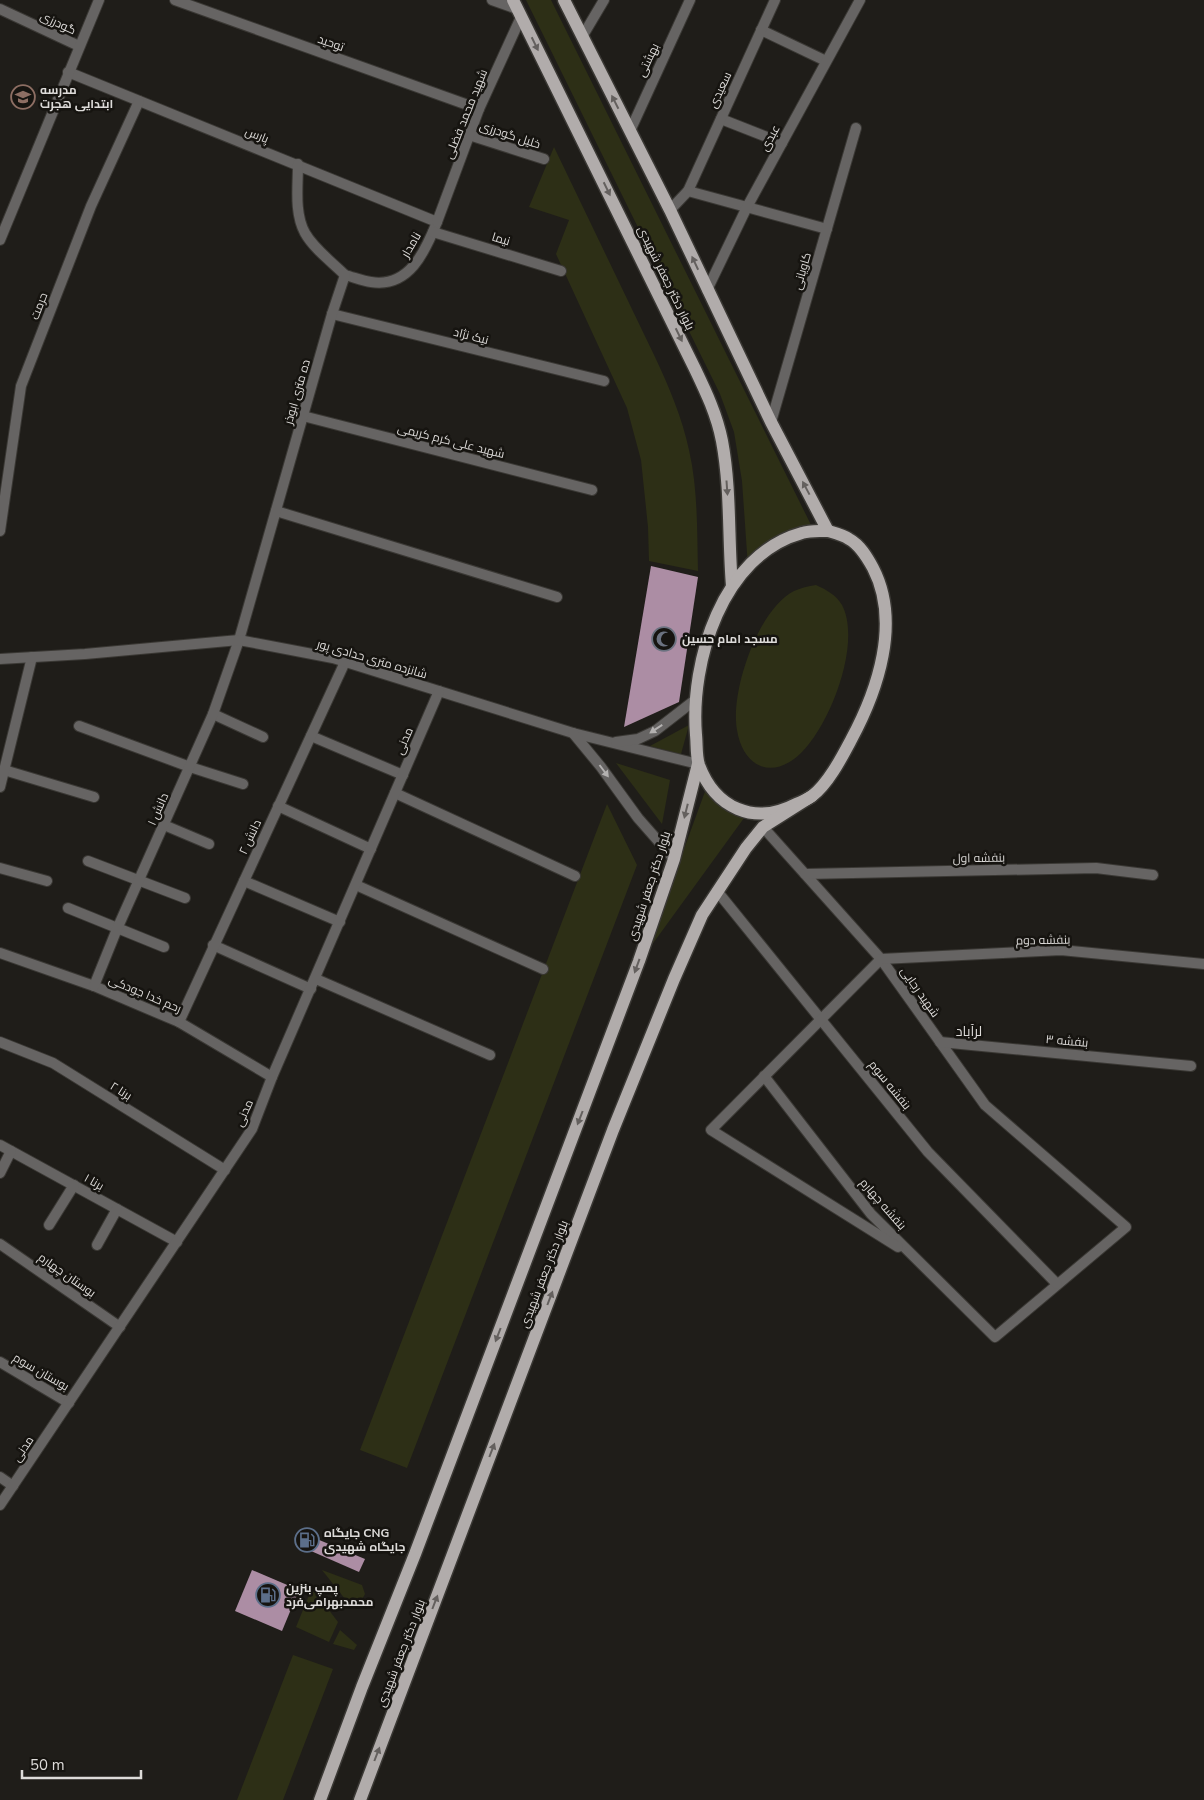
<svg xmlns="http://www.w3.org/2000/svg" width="1204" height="1800" viewBox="0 0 1204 1800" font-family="'Nunito Sans',Cairo,sans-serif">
<rect width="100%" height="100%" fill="#1f1d19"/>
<g fill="#2d2f16">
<path d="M526 0H551L817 537C787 542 773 550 748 567L742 481 734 432 720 394Z"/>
<path d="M554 147 655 357C669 387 682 417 689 450 698 489 697 531 698 571L649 561 648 527 641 460 627 408 556 254 569 220 529 207Z"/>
<path d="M816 585C827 590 836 595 842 605 862 643 830 725 801 753 772 781 743 767 737 730 730 692 758 609 794 591 801 588 808 586 816 585Z"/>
<polygon points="689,725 681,754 650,746"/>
<polygon points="616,763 670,780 662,824"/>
<polygon points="707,786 728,804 752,807 646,953"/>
<polygon points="607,804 637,865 407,1468 360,1450"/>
<polygon points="322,1570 362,1585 365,1594 359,1605 353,1607 349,1604"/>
<polygon points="312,1588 338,1622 329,1642 296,1627"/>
<polygon points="340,1630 357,1645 354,1650 333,1644"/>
<polygon points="293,1655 333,1669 283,1800 237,1800"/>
</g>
<g fill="#ac8da4">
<polygon points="651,566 698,577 679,702 624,727"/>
<polygon points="300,1532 365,1559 359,1572 295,1544"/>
<polygon points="252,1570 299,1590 282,1631 235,1611"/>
</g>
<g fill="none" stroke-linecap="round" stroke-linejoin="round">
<g stroke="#3a3834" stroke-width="12">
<g id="minor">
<polyline points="175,0 479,109"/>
<polyline points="492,0 517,9"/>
<polyline points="0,9 79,46"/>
<polyline points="761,30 826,61"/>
<polyline points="582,37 604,0"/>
<path d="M68 72 437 222C425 252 409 288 371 282 363 281 353 277 345 275"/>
<polyline points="721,119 782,143"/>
<polyline points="630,131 690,0"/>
<polyline points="469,135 544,159"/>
<polyline points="688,191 775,0"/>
<polyline points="670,210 688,191 827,229"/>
<polyline points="433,232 561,271"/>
<polyline points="0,240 99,0"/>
<polyline points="707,290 747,207 860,0"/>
<polyline points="332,314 604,381"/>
<polyline points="303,416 592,490"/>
<polyline points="771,422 856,128"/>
<polyline points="276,511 557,597"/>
<polyline points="0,531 21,386 91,206 139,101"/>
<polyline points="213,714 263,737"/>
<polyline points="79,726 190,767 243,784"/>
<polyline points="311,736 403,775"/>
<polyline points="4,770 94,797"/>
<polyline points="0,787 32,657"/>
<polyline points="395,793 575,876"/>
<polyline points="278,806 371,849"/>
<polyline points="164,825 209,844"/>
<polyline points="763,827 881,959 985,1105 1126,1227 995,1337 871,1214 764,1076"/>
<polyline points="88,861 185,898"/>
<polyline points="0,868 47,881"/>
<polyline points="805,874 1096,868 1153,875"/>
<polyline points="244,881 340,922"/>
<polyline points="356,885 543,969"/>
<polyline points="717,891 928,1152 1057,1284"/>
<polyline points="68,908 164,947"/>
<polyline points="213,945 311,989"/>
<polyline points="0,953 94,986 179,1022 272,1077"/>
<polyline points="316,979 490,1055"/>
<path d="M94 986 117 929 213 714 239 640 332 314 345 275C332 262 314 249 305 233 294 213 298 186 298 164"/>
<polyline points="179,1022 345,662"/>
<polyline points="0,1042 53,1063 225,1170"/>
<polyline points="940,1042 1191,1066"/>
<polyline points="0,1145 177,1242"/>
<polyline points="0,1173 11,1151"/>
<polyline points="49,1225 74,1185"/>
<polyline points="0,1244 120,1327"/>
<polyline points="97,1245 117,1209"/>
<polyline points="898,1247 711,1130 881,959 1061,950 1204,964"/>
<polyline points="0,1362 69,1403"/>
<polyline points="0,1477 13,1486"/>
</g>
</g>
<g stroke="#3a3834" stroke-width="12">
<g id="tertiary">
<polyline points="437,222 479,109 521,17"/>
<polyline points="0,659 85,654 239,640 333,658 573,733 698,764"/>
<polyline points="573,733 601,767 638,818 674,859"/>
<polyline points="616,742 638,739 655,731 695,700"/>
<polyline points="0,1505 252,1129 272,1077 439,691"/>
</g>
</g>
<g stroke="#3a3834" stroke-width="15">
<g id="primary">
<path d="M513 0 695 369C706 392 717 415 722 441 731 489 728 538 732 586"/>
<polyline points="564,0 670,210 771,422 828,531"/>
<path d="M828 531C835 533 843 535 849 539 860 545 867 557 873 568 901 622 878 690 851 740 842 757 828 784 812 796 808 799 801 802 796 804 754 826 715 808 699 765 696 756 697 744 696 735 690 662 722 555 802 533 810 530 820 531 828 531Z"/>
<polyline points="320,1800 362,1687 415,1554 639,961 674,859 698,764"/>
<polyline points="360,1800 613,1130 674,979 702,915 746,848 763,827 812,796"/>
</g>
</g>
<use href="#minor" stroke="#666463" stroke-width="10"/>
<use href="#tertiary" stroke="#666463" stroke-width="10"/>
<use href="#primary" stroke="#b1acab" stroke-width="12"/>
</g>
<defs><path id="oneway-solid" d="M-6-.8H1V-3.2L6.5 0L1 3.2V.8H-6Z" transform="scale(1.25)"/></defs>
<g fill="#64605e">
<use href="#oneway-solid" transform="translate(535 44) rotate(64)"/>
<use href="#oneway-solid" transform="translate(615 102) rotate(-117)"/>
<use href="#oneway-solid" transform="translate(607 189) rotate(64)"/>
<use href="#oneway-solid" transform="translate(695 263) rotate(-115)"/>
<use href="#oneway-solid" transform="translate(679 335) rotate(64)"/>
<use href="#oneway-solid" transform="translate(727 488) rotate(86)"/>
<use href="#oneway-solid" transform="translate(806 488) rotate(-118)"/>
<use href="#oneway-solid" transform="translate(686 811) rotate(104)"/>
<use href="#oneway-solid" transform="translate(637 966) rotate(110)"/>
<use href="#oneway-solid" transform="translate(580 1118) rotate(111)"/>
<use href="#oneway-solid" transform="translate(550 1298) rotate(-69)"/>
<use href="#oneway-solid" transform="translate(498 1335) rotate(111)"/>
<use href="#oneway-solid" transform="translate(492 1450) rotate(-69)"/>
<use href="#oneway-solid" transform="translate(435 1602) rotate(-69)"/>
<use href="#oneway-solid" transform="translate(377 1754) rotate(-69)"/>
</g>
<g fill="#b3b1b0">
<use href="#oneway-solid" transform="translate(656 729) rotate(147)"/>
<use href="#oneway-solid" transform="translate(604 771) rotate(53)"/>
</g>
<defs>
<g id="school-ring" transform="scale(1.25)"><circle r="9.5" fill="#161410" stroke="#8d6e63" stroke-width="1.5"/><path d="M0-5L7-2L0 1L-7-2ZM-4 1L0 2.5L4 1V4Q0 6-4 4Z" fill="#8d6e63"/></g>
<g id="mosque-ring" transform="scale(1.25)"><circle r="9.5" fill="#161410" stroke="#6b7280" stroke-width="1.5"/><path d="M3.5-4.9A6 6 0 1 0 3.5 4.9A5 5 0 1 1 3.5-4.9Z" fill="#6b7280"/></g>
<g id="fuel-ring" transform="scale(1.25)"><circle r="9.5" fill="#161410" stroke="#5c6f8a" stroke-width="1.5"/><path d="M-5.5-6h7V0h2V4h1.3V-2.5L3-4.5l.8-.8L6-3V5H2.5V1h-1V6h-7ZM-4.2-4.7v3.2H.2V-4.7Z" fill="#5c6f8a"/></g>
</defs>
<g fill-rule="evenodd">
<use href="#school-ring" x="23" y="97"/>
<use href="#mosque-ring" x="664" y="639"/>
<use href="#fuel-ring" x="307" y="1540"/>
<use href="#fuel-ring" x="268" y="1595"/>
</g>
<g text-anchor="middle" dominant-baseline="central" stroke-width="5" stroke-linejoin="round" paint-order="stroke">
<g font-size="12" fill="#dddbd9" stroke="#161410">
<text transform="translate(58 23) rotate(25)">گودرزی</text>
<text transform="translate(331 43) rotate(20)">توحید</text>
<text transform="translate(648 60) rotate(-65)">بهشتی</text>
<text transform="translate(720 90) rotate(-65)">سعیدی</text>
<text transform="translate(466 114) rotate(-68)">شهید محمد فضلی</text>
<text transform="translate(257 135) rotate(22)">پارس</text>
<text transform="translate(510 135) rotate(18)">خلیل گودرزی</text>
<text transform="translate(770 138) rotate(-61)">عبدی</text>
<text transform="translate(501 239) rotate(17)">نیما</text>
<text transform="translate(411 245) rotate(-60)">نامدار</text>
<text transform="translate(802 271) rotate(-74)">کاویانی</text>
<text transform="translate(666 278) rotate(64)">بلوار دکتر جعفر شهیدی</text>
<text transform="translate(39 306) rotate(-69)">حرمت</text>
<text transform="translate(471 336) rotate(14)">نیک نژاد</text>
<text transform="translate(297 392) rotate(-74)">ده متری ابوذر</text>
<text transform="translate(451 441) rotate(14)">شهید علی کرم کریمی</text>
<text transform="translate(372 659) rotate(16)">شانزده متری حدادی پور</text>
<text transform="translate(404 741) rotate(-67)">مدنی</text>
<text transform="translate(158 809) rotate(-66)">دانش ۱</text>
<text transform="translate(250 837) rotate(-65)">دانش ۲</text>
<text transform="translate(979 858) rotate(-1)">بنفشه اول</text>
<text transform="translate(649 886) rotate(-72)">بلوار دکتر جعفر شهیدی</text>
<text transform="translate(1043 940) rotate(-1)">بنفشه دوم</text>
<text transform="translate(920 992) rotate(55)">شهید رجایی</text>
<text transform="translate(145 994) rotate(23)">رحم خدا جودکی</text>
<text transform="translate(1067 1041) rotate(5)">بنفشه ۳</text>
<text transform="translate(890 1085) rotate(51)">بنفشه سوم</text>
<text transform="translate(121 1091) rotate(32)">برنا ۲</text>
<text transform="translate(244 1113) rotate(-66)">مدنی</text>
<text transform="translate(94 1182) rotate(29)">برنا ۱</text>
<text transform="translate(883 1204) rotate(49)">بنفشه چهارم</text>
<text transform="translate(544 1274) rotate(-69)">بلوار دکتر جعفر شهیدی</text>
<text transform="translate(67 1275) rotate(35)">بوستان چهارم</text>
<text transform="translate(41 1372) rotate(30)">بوستان سوم</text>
<text transform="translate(23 1449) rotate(-56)">مدنی</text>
<text transform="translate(401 1653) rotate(-69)">بلوار دکتر جعفر شهیدی</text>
</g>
<g font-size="12" font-weight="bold" fill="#dddbd9" stroke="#161410" text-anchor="start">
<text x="40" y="90">مدرسه<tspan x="40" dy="14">ابتدایی هجرت</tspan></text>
<text x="682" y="639">مسجد امام حسین</text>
<text x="324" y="1533">جایگاه CNG<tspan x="324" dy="14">جایگاه شهیدی</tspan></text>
<text x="286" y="1588">پمپ بنزین<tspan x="286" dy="14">محمد‌بهرامی‌فرد</tspan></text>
</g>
<g font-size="14" fill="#dddbd9" stroke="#161410">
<text x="969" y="1031">لرآباد</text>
</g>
</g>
<path d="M22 1770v8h119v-8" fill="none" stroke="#dddbd9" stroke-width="2.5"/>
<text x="30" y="1770" font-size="15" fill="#dddbd9" stroke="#161410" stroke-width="4" paint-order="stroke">50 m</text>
</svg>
